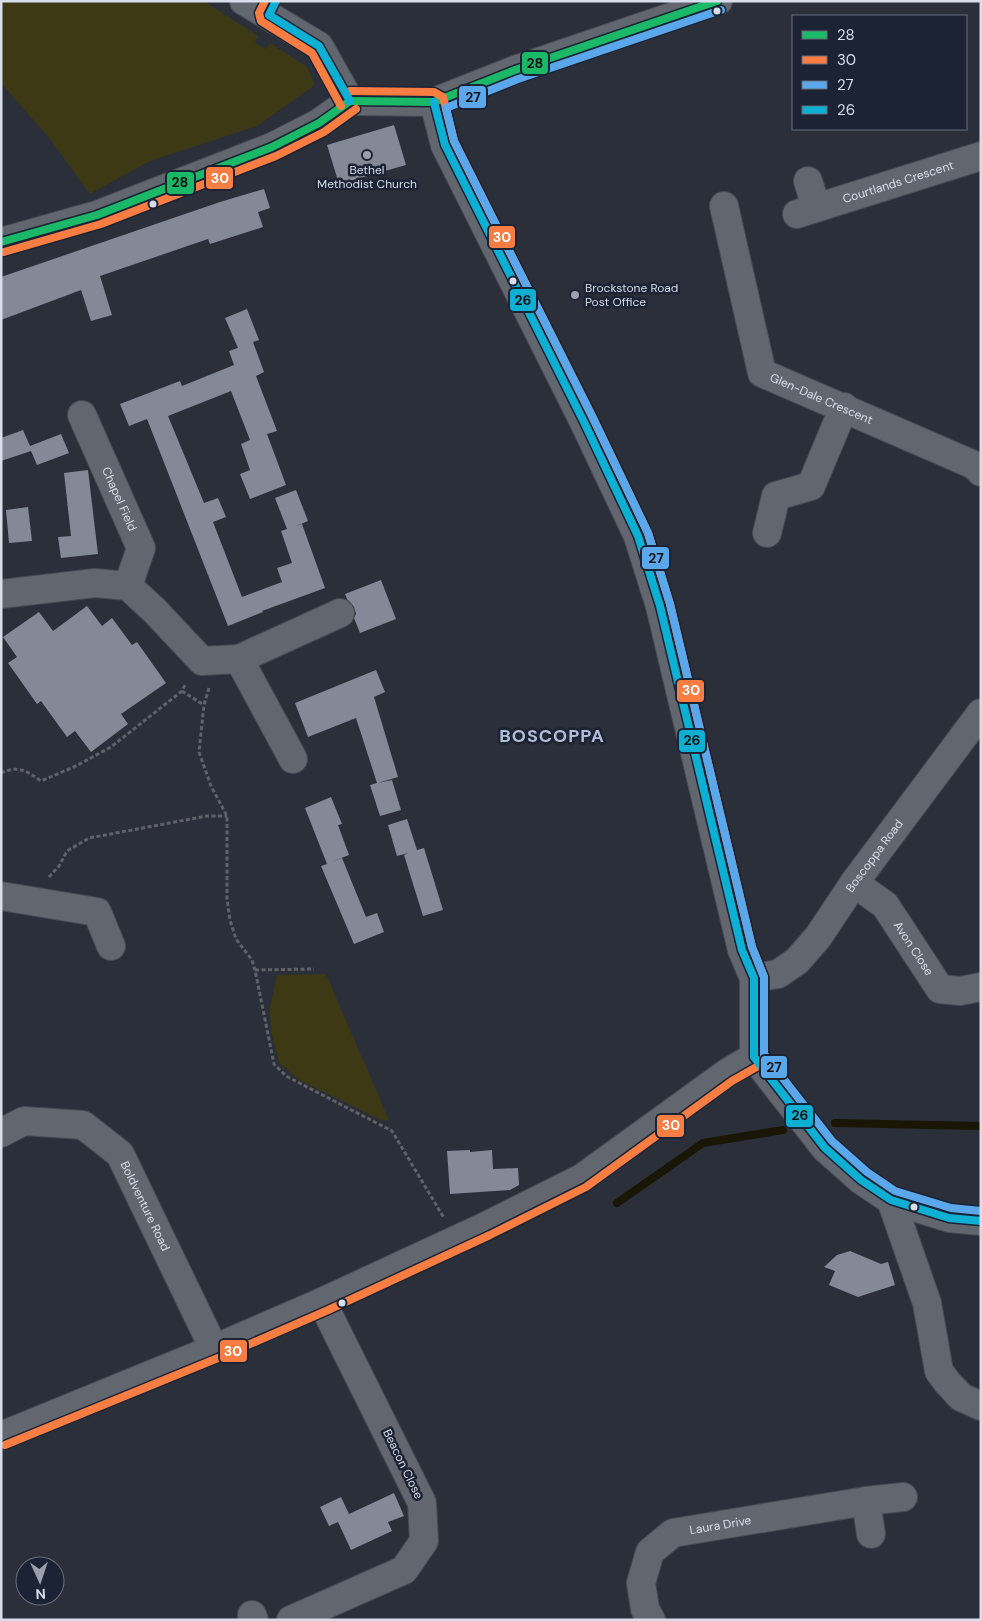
<svg xmlns="http://www.w3.org/2000/svg" width="982" height="1621" viewBox="0 0 982 1621" font-family="'DM Sans',sans-serif">
<rect width="100%" height="100%" fill="#2a2f39"/>
<g fill="#3d3915">
<polygon points="1,1 204,1 258,36 255,43 266,49 270,43 307,67 315,85 257,126 150,161 90,194 49,138 1,83"/>
<polygon points="326,974 389,1120 383,1121 299,1080 279,1063 271,1031 270,1007 277,975"/>
</g>
<g fill="none" stroke-linecap="round" stroke-linejoin="round">
<g stroke="#1a1605" stroke-width="8">
<polyline points="835,1123 981,1126"/>
<polyline points="617,1203 703,1143 783,1130"/>
</g>
</g>
<g fill="#838996">
<polygon points="394,125 406,165 339,184 327,145"/>
<polygon points="264,189 270,208 258,212 263,227 210,244 208,239 100,276 112,315 91,321 81,290 1,320 1,277 220,202"/>
<polygon points="247,309 259,340 253,342 264,372 256,376 277,431 267,434 286,485 250,499 240,474 250,470 241,444 250,440 231,391 168,416 204,503 218,498 226,517 213,522 242,597 282,582 277,568 292,563 281,531 287,529 275,498 296,490 308,521 294,527 302,524 325,588 262,611 263,612 228,626 147,419 129,426 120,404 180,381 182,386 234,365 229,351 246,345 238,348 225,318"/>
<polygon points="23,430 30,446 61,434 69,453 37,465 31,451 1,461 1,438"/>
<polygon points="88,470 98,554 61,558 58,537 71,536 64,473"/>
<polygon points="28,507 32,541 9,543 6,510"/>
<polygon points="381,580 396,619 360,633 354,618 356,614 354,607 347,599 345,594"/>
<polygon points="87,606 102,626 112,618 132,645 137,642 166,683 121,714 128,724 91,752 75,731 67,737 41,701 37,704 8,663 17,657 3,637 39,612 53,631"/>
<polygon points="376,670 385,692 374,697 398,777 378,783 392,780 401,810 380,816 370,785 377,783 356,718 308,737 295,703"/>
<polygon points="331,797 342,824 338,825 349,855 331,862 342,858 366,917 377,913 384,932 354,944 321,866 327,864 305,808"/>
<polygon points="407,819 417,850 424,848 443,910 423,916 404,855 408,853 397,856 388,825"/>
<polygon points="470,1150 470,1152 492,1150 493,1169 518,1168 519,1185 510,1190 450,1194 447,1151"/>
<polygon points="850,1251 881,1264 888,1262 895,1285 858,1297 829,1285 835,1271 824,1267 837,1255"/>
<polygon points="394,1493 404,1516 388,1522 392,1531 351,1550 338,1522 329,1526 320,1507 341,1497 349,1514"/>
</g>
<g fill="none" stroke-linecap="round" stroke-linejoin="round">
<g stroke="#474b54" stroke-width="30">
<g id="minor">
<polyline points="244,1 319,46 350,101"/>
<polyline points="350,101 434,102 515,70 718,1"/>
<polyline points="434,102 445,145 584,422 638,536 660,606 742,950 754,978 754,1057 825,1148 861,1180 891,1200 949,1218 981,1221"/>
<polyline points="808,181 816,207"/>
<path id="s1" d="M724 206 762 373 974 465 981 472"/>
<path id="s2" d="M797 214 981 156"/>
<polyline points="1,242 97,215 272,147 319,123 350,101"/>
<path id="s3" d="M82 415 141 548 128 586"/>
<polyline points="767,533 776,496 811,486 844,407"/>
<polyline points="1,594 95,583 128,586 155,611 202,661 239,659 293,759"/>
<polyline points="239,659 340,613"/>
<path id="s4" d="M854 883 885 905 940 989 960 991 981 987"/>
<polyline points="1,896 97,912 111,946"/>
<path id="s5" d="M754 978 778 974 797 961 818 937 854 883 981 713"/>
<path id="s6" d="M1 1133 24 1121 83 1125 120 1154 214 1349"/>
<polyline points="891,1200 927,1303 939,1371 947,1382 961,1397 981,1406"/>
<polyline points="1,1436 214,1349 322,1302 486,1226 582,1178 727,1073 754,1057"/>
<polyline points="866,1501 871,1534"/>
<polyline points="252,1615 254,1620"/>
<polyline points="291,1620 404,1570 424,1541 422,1503 322,1302"/>
<path id="s7" d="M651 1620 645 1609 641 1583 650 1552 673 1533 866 1501 903 1497"/>
</g>
</g>
<g stroke="#5f6269" stroke-width="3" stroke-dasharray="4 2.5" stroke-linecap="butt">
<polyline points="209,688 204,705 199,752 211,786 227,816 227,899 230,920 236,939 252,960 255,970 274,1064 286,1076 392,1131 444,1218"/>
<polyline points="182,691 204,705"/>
<path d="M1 773C18 765 27 771 41 781L76 766 111 747 182 691 186 683"/>
<polyline points="49,877 59,866 67,851 89,838 207,816 227,816"/>
<polyline points="255,970 314,969"/>
</g>
<use href="#minor" stroke="#62666e" stroke-width="28"/>
<g stroke="#1b2335" stroke-width="11">
<g id="bus-1">
<polyline points="350,101 434,102 515,70 717,1"/>
<polyline points="1,242 97,215 272,147 319,123 350,101"/>
</g>
</g>
<g stroke="#1b2335" stroke-width="11">
<g id="bus-2">
<polyline points="265,1 259,13 261,21 312,53 341,106"/>
<polyline points="4,252 101,224 276,156 324,132 356,109"/>
<polyline points="5,1445 218,1358 326,1311 490,1235 586,1187 732,1081 760,1065 764,1060 764,977 752,947 670,604 648,533 593,418 454,141 443,97 434,92 350,91"/>
</g>
</g>
<g stroke="#1b2335" stroke-width="11">
<polyline id="bus-3" points="721,10 518,79 446,108 454,141 593,418 648,533 670,604 752,947 764,977 764,1054 832,1141 867,1172 895,1191 951,1208 981,1211"/>
</g>
<g stroke="#1b2335" stroke-width="11">
<g id="bus-4">
<polyline points="276,1 269,15 319,46 350,101"/>
<polyline points="434,102 445,145 584,422 638,536 660,606 742,950 754,978 754,1057 825,1148 861,1180 891,1200 949,1218 981,1221"/>
</g>
</g>
<use href="#bus-1" stroke="#1ab867" stroke-width="8"/>
<use href="#bus-2" stroke="#f77d43" stroke-width="8"/>
<use href="#bus-3" stroke="#5aa8eb" stroke-width="8"/>
<use href="#bus-4" stroke="#0dafd3" stroke-width="8"/>
</g>
<g fill="#d8deea" stroke="#1b2335" stroke-width="2">
<circle cx="717" cy="11" r="4.5"/>
<circle cx="153" cy="204" r="4.5"/>
<circle cx="513" cy="281" r="4.5"/>
<circle cx="914" cy="1207" r="4.5"/>
<circle cx="342" cy="1303" r="4.5"/>
</g>
<g fill="#9ba1ac" stroke="#1b2335" stroke-width="2">
<circle cx="367" cy="155" r="5"/>
<circle cx="575" cy="295" r="5"/>
</g>
<g text-anchor="middle" dominant-baseline="central" stroke-width="5" stroke-linejoin="round" paint-order="stroke">
<g font-size="12" fill="#d8deea" stroke="#1b2335">
<text x="367" y="170">Bethel<tspan x="367" dy="14">Methodist Church</tspan></text>
<text x="585" y="288" text-anchor="start">Brockstone Road<tspan x="585" dy="14">Post Office</tspan></text>
</g>
<g font-size="12" fill="#d8deea" stroke="#1b2335">
<text stroke="none"><textPath href="#s2" startOffset="106">Courtlands Crescent</textPath></text>
<text stroke="none"><textPath href="#s1" startOffset="236">Glen-Dale Crescent</textPath></text>
<text stroke="none"><textPath href="#s3" startOffset="92">Chapel Field</textPath></text>
<text stroke="none"><textPath href="#s5" startOffset="178">Boscoppa Road</textPath></text>
<text stroke="none"><textPath href="#s4" startOffset="90">Avon Close</textPath></text>
<text stroke="none"><textPath href="#s6" startOffset="190">Boldventure Road</textPath></text>
<text transform="translate(403 1464) rotate(64)">Beacon Close</text>
<text stroke="none"><textPath href="#s7" startOffset="149">Laura Drive</textPath></text>
</g>
<g font-size="18" font-weight="bold" letter-spacing="1" fill="#b3bed6" stroke="#1b2335">
<text x="552" y="736">BOSCOPPA</text>
</g>
</g>
<g stroke="#1b2335" stroke-width="2">
<rect x="521" y="51" width="28" height="24" rx="5" fill="#1ab867"/>
<rect x="458" y="85" width="29" height="24" rx="5" fill="#5aa8eb"/>
<rect x="205" y="166" width="29" height="24" rx="5" fill="#f77d43"/>
<rect x="166" y="171" width="29" height="24" rx="5" fill="#1ab867"/>
<rect x="488" y="225" width="28" height="24" rx="5" fill="#f77d43"/>
<rect x="509" y="288" width="28" height="24" rx="5" fill="#0dafd3"/>
<rect x="641" y="546" width="29" height="24" rx="5" fill="#5aa8eb"/>
<rect x="676" y="679" width="29" height="24" rx="5" fill="#f77d43"/>
<rect x="678" y="729" width="28" height="24" rx="5" fill="#0dafd3"/>
<rect x="760" y="1055" width="28" height="24" rx="5" fill="#5aa8eb"/>
<rect x="785" y="1104" width="29" height="24" rx="5" fill="#0dafd3"/>
<rect x="656" y="1114" width="29" height="24" rx="5" fill="#f77d43"/>
<rect x="219" y="1339" width="29" height="24" rx="5" fill="#f77d43"/>
</g>
<g font-size="14" text-anchor="middle" font-weight="bold" fill="#fff">
<text x="220" y="183">30</text>
<text x="502" y="242">30</text>
<text x="691" y="695">30</text>
<text x="671" y="1130">30</text>
<text x="233" y="1356">30</text>
</g>
<g font-size="14" text-anchor="middle" font-weight="bold" fill="#111">
<text x="535" y="68">28</text>
<text x="473" y="102">27</text>
<text x="180" y="187">28</text>
<text x="523" y="305">26</text>
<text x="656" y="563">27</text>
<text x="692" y="745">26</text>
<text x="774" y="1072">27</text>
<text x="800" y="1120">26</text>
</g>
<rect width="982" height="1621" fill="none" stroke="#d8deea" stroke-width="5"/>
<rect x="792" y="15" width="175" height="115" fill="#1b2335" stroke="#676e7d"/>
<rect x="802" y="31" width="25" height="8" fill="#1ab867" stroke="#676e7d"/>
<text x="837" y="40" font-size="15" fill="#d8deea">28</text>
<rect x="802" y="56" width="25" height="8" fill="#f77d43" stroke="#676e7d"/>
<text x="837" y="65" font-size="15" fill="#d8deea">30</text>
<rect x="802" y="81" width="25" height="8" fill="#5aa8eb" stroke="#676e7d"/>
<text x="837" y="90" font-size="15" fill="#d8deea">27</text>
<rect x="802" y="106" width="25" height="8" fill="#0dafd3" stroke="#676e7d"/>
<text x="837" y="115" font-size="15" fill="#d8deea">26</text>
<g transform="translate(40 1581) rotate(177)"><circle r="24" fill="#1b2335" stroke="#676e7d"/>
<path d="M0-4L9 19L0 12L-9 19Z" fill="#9ba1ac"/>
<text y="-8" font-size="14" font-weight="bold" text-anchor="middle" fill="#d8deea">N</text>
</g>
</svg>
